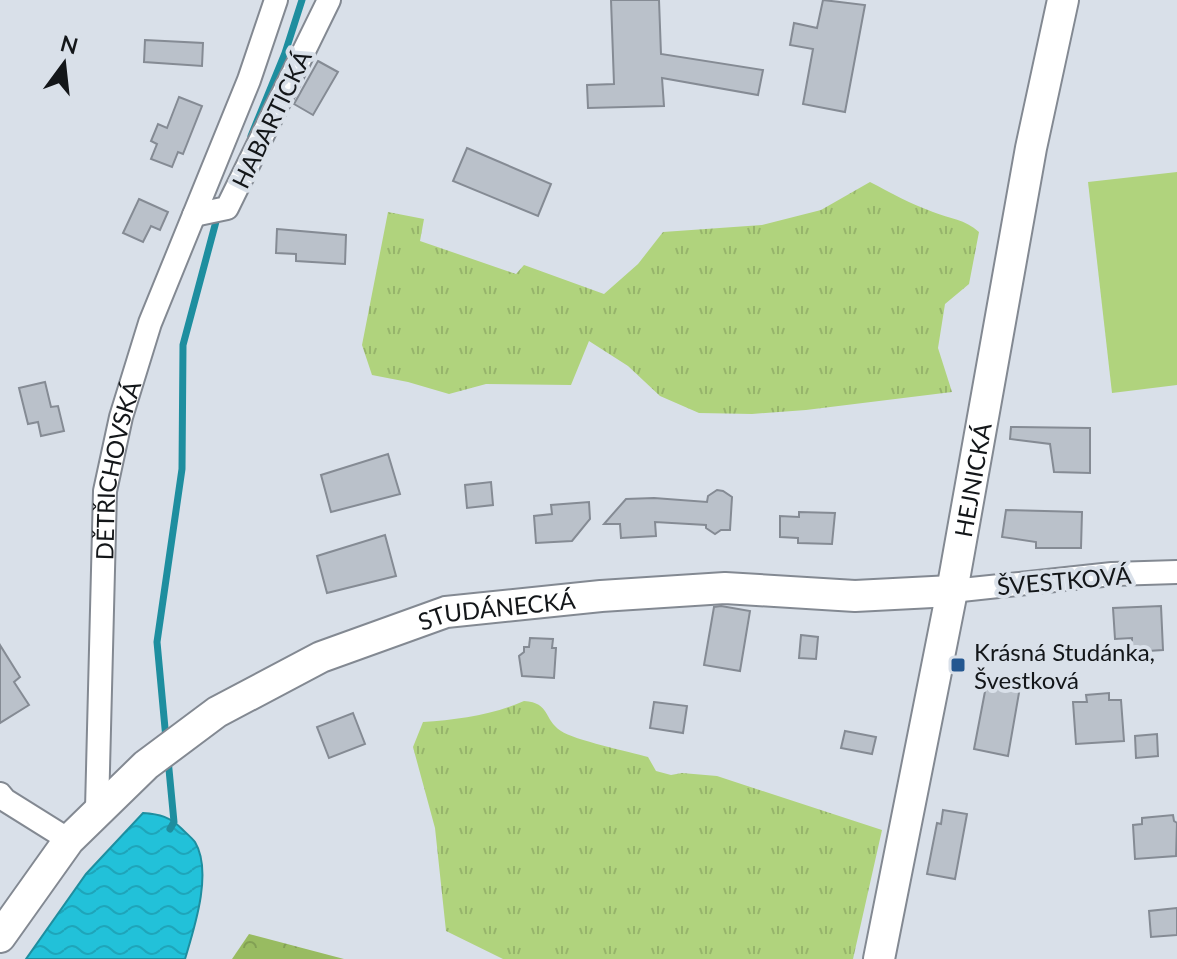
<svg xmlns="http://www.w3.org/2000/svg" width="1177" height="959" viewBox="0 0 1177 959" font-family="Lato,sans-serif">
<defs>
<pattern id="grass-tufts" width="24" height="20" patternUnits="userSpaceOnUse" patternTransform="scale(2)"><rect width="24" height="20" fill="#b0d37d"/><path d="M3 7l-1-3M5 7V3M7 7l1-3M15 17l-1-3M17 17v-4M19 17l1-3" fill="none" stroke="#96b46b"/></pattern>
<pattern id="forest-crowns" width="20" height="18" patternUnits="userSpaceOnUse" patternTransform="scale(2)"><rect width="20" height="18" fill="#98bb61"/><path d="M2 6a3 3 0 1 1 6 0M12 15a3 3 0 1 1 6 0" fill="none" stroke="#82a054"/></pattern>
<pattern id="water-waves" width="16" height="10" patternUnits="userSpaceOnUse" patternTransform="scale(2)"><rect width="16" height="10" fill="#22c1d9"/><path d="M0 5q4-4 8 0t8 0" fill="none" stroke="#1ea5ba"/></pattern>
</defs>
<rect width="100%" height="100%" fill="#d9e0e9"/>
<g fill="url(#grass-tufts)">
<path d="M870 182C891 193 911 204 933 212 950 219 965 219 979 232L969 284 945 304 938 348 952 392 806 410 752 414 699 413 660 396 628 366 589 341 571 385 486 384 449 394 408 382 372 375 362 345 388 212 424 219 420 241 516 274 524 265 604 294 638 264 663 232 762 225 821 210Z"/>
<path d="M524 701C551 703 543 719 561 731 574 740 630 752 648 757L656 771 671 775 682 773 717 776 882 830 853 959H503L446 931 435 828 413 747 423 722C457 720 493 715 524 701Z"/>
</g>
<polygon fill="url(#forest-crowns)" points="249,934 344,959 232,959"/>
<polygon fill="#b0d37d" points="1177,172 1177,385 1112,393 1088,182"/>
<path fill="url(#water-waves)" stroke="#1e8e9f" stroke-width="2" d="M143 813C160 814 170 817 182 829 186 833 192 838 195 842 213 872 194 929 185 959H26L86 874Z"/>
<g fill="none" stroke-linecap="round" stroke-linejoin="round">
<g stroke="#1e8e9f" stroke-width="7">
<polyline points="251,136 285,53 302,0"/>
<polyline points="166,739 157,642 182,469 183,345 218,214"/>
<polyline points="168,759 174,822 170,829"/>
</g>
</g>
<g fill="#bac1ca" stroke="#858b94" stroke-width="2">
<polygon points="611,0 659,0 661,54 763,70 758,95 662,78 664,106 588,108 587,85 614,84"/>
<polygon points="823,0 865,5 845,112 803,104 813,49 790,45 794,23 817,28"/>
<polygon points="145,40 203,43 202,66 144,62"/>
<polygon points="318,61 338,72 313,115 294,104"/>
<polygon points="179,97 202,106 183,154 178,152 172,167 151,159 157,144 151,141 158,124 167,128"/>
<polygon points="467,148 551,184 538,216 453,181"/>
<polygon points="139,199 168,212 160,230 151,226 143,242 123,233"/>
<polygon points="277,229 346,235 345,264 296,261 296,254 276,253"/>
<polygon points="45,382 51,407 58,406 64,431 41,436 38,422 28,424 19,388"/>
<polygon points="1011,427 1090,428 1090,473 1054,472 1050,444 1010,439"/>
<polygon points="388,454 400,494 331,512 321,475"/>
<polygon points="491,482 493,505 467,508 465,485"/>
<polygon points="717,490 723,491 732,497 730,530 721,530 715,534 706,528 706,525 655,522 656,536 621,538 620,524 604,524 626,499 654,498 707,502 708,496"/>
<polygon points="589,502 590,519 572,541 536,543 534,516 552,514 551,505"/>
<polygon points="1006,510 1082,512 1081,548 1036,548 1036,542 1002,537"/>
<polygon points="799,512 835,513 832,544 798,543 798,538 780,537 780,516 799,517"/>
<polygon points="385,535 396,576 327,593 317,556"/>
<polygon points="721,606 750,611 740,671 704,665 714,607"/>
<polygon points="1161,606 1163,650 1132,652 1132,638 1115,639 1113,608"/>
<polygon points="801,635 818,637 816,659 799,658"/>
<polygon points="530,638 553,639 552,648 556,648 554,678 522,676 519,656 524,652 524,647 529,647"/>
<polygon points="0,645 20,677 14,682 29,705 0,723"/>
<polygon points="987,681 1020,687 1008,756 974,749"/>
<polygon points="1109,693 1109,700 1121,700 1124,741 1076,744 1073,702 1087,702 1086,695"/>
<polygon points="654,702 687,706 683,733 650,728"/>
<polygon points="353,713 365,744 329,758 317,727"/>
<polygon points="845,731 876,737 872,754 841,748"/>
<polygon points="1157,734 1158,756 1136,758 1135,736"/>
<polygon points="943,810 967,814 955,879 927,874 937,823 941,824"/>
<polygon points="1173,815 1174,821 1177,823 1176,856 1135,859 1133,825 1142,824 1142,818"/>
<polygon points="1177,908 1177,935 1151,937 1149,911"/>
</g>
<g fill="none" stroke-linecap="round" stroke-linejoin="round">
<g stroke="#838992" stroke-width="26">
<g id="street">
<polyline points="194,215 227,208 329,0"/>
<polyline points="952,591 1112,574 1177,572"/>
<polyline points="0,794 5,800 69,840"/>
<path id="s1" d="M97 809 105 491 121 417 150 323 249 80 276 0"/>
</g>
</g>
<g stroke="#838992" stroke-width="34">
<g id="secondary">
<path id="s2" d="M0 937 69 840 146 765 217 712 321 657 446 612 601 596 725 588 855 596 952 591"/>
<path id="s3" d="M879 959 952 591 1031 148 1063 0"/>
</g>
</g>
<use href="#street" stroke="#fff" stroke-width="22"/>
<use href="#secondary" stroke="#fff" stroke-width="30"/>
</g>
<rect fill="#245790" stroke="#d9e0e9" stroke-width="3" x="950" y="657" width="16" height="16" rx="4"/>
<g text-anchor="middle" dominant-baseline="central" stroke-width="8" stroke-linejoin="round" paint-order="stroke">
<g font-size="24" fill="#131619" stroke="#d9e0e9">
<text transform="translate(271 119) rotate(-64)">HABARTICKÁ</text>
<text stroke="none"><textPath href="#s1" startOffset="340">DĚTŘICHOVSKÁ</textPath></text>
<text stroke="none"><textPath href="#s3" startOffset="488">HEJNICKÁ</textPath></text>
<text transform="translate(1064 580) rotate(-5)">ŠVESTKOVÁ</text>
<text stroke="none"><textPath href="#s2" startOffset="616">STUDÁNECKÁ</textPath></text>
</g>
<g font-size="24" fill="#131619" stroke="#d9e0e9" text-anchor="start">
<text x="974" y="651">Krásná Studánka,<tspan x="974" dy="28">Švestková</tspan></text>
</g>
</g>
<g transform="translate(64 64) rotate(15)" stroke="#d9e0e9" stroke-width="6" paint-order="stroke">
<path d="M0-6L14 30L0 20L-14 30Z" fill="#131619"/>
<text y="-12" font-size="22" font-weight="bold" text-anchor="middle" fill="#131619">N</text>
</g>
</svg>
